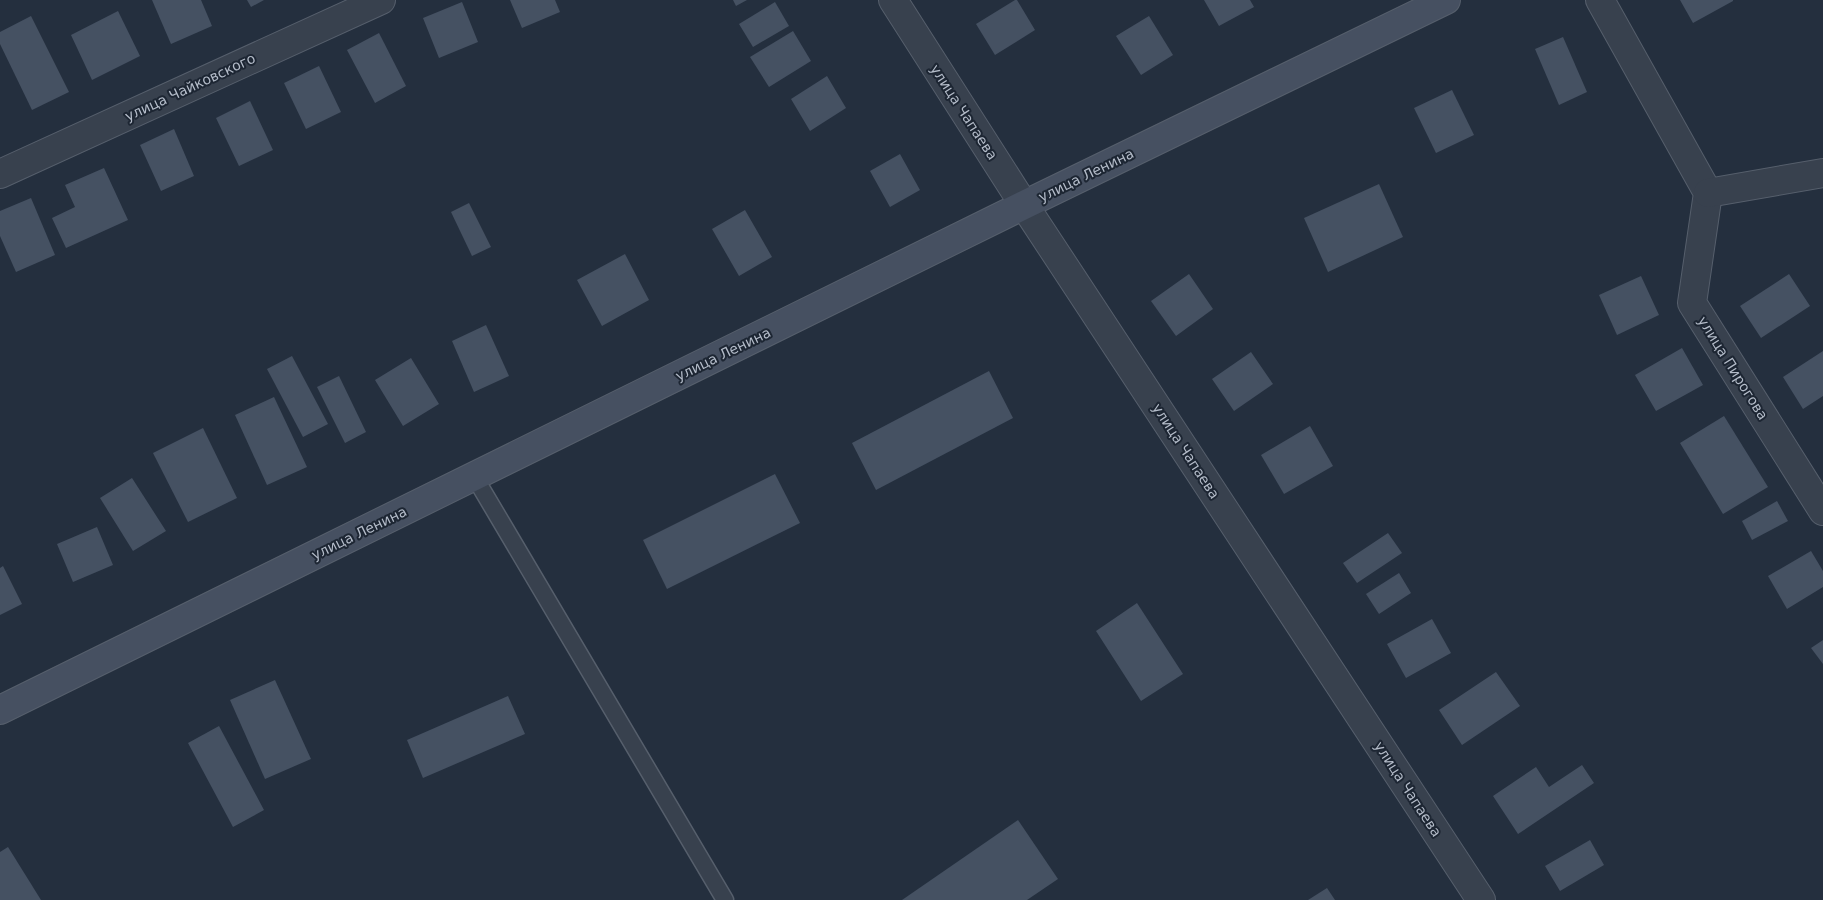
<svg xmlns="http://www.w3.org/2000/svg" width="1823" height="900" viewBox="0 0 1823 900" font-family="'DejaVu Sans',sans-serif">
<rect width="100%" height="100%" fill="#242f3e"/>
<g fill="#455162">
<polygon points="152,0 201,0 212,26 171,44"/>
<polygon points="247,0 264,0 251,7"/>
<polygon points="510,0 555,0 560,12 522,28"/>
<polygon points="733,0 747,0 736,6"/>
<polygon points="1015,0 1017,0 1035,30 995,55 976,24"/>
<polygon points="1204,0 1250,0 1254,7 1219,26"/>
<polygon points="1680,0 1733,0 1733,1 1693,23"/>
<polygon points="462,2 478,42 439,58 423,18"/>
<polygon points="775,2 789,26 753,47 739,24"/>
<polygon points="118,11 140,56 92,80 71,35"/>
<polygon points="31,16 69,92 32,110 0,44 0,32"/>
<polygon points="1149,16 1173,55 1141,75 1116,36"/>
<polygon points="793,31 811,61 769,87 750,57"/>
<polygon points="379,33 406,86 375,103 347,50"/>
<polygon points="1563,37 1587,92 1559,105 1535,49"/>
<polygon points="319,66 341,112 306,129 284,83"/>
<polygon points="827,76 846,108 810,131 791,99"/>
<polygon points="1452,90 1474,135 1436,153 1414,108"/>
<polygon points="250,101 273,150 239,166 216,118"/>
<polygon points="174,129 194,176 161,191 140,145"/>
<polygon points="900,154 920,190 890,207 870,171"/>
<polygon points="104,168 128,220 66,248 52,218 75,207 65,185"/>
<polygon points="1379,184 1403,237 1328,272 1304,218"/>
<polygon points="31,198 55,255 16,272 0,236 0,211"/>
<polygon points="469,203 491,247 472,256 451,212"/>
<polygon points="745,210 772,257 739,276 712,229"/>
<polygon points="625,254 649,300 602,326 577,280"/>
<polygon points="1189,274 1213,309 1176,336 1151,301"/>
<polygon points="1789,274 1810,306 1761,338 1740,306"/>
<polygon points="1641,276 1659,315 1617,335 1599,295"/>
<polygon points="486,325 509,376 474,392 452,341"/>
<polygon points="1682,348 1703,385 1656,411 1635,375"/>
<polygon points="1823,351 1823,396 1803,409 1783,377"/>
<polygon points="1251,352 1273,384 1234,411 1212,379"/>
<polygon points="292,356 328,424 303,437 267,369"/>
<polygon points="411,358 439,404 403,426 375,380"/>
<polygon points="989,371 1013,418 876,490 852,443"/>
<polygon points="339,376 366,432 345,443 317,387"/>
<polygon points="274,397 307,467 267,485 235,415"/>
<polygon points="1724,416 1768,487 1723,514 1680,443"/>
<polygon points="1310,426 1333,466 1284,494 1261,455"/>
<polygon points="203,428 237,498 188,522 153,453"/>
<polygon points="775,474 800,523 667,589 643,540"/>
<polygon points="132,478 166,531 133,551 100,498"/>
<polygon points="1777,501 1788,521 1752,540 1742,521"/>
<polygon points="97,527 113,565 73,582 57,544"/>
<polygon points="1388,533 1402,553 1357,583 1343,563"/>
<polygon points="1811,551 1823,571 1823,587 1787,609 1768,576"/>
<polygon points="3,566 22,604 0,615 0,568"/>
<polygon points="1399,573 1411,593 1379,614 1366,594"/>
<polygon points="1137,603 1183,674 1141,701 1096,631"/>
<polygon points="1432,619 1451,653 1406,678 1387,644"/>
<polygon points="1823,640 1823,664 1811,648"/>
<polygon points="1496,672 1520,706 1462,745 1439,710"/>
<polygon points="275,680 311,759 265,779 230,700"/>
<polygon points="508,696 525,734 423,778 407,740"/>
<polygon points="219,726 264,810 233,827 188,743"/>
<polygon points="1582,765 1594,783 1518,834 1493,796 1536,767 1549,787"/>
<polygon points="1018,820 1058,879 1027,900 902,900"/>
<polygon points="1590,840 1604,865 1560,891 1545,866"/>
<polygon points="8,847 41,900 0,900 0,852"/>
<polygon points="1327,888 1335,900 1308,900"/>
</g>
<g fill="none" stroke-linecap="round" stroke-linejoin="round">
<g stroke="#565f6c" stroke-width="19">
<polyline id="lane" points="474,476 725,900"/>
</g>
<g stroke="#565f6c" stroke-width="30">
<g id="street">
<polyline points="893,0 1024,205 1481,900"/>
<polyline points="1600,0 1708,193 1692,303 1823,511"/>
<polyline points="0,174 381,0"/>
<polyline points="1708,193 1823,173"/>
</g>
</g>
<g stroke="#565f6c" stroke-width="30">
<polyline id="secondary" points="0,710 1024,205 1446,0"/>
</g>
<use href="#lane" stroke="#38414e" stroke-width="16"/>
<use href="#street" stroke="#38414e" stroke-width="28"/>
<use href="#secondary" stroke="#465061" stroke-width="28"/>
</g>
<g text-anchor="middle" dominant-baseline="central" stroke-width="4" stroke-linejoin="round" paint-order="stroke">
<g font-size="14" fill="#b4bcc9" stroke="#1d2633">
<text transform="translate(190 87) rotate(-25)">улица Чайковского</text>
<text transform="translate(964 112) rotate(57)">улица Чапаева</text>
<text transform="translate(1086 175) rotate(-26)">улица Ленина</text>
<text transform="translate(723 354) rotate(-26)">улица Ленина</text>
<text transform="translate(1733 368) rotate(58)">улица Пирогова</text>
<text transform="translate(1186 451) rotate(57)">улица Чапаева</text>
<text transform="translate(359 533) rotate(-26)">улица Ленина</text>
<text transform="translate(1408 789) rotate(57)">улица Чапаева</text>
</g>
</g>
</svg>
